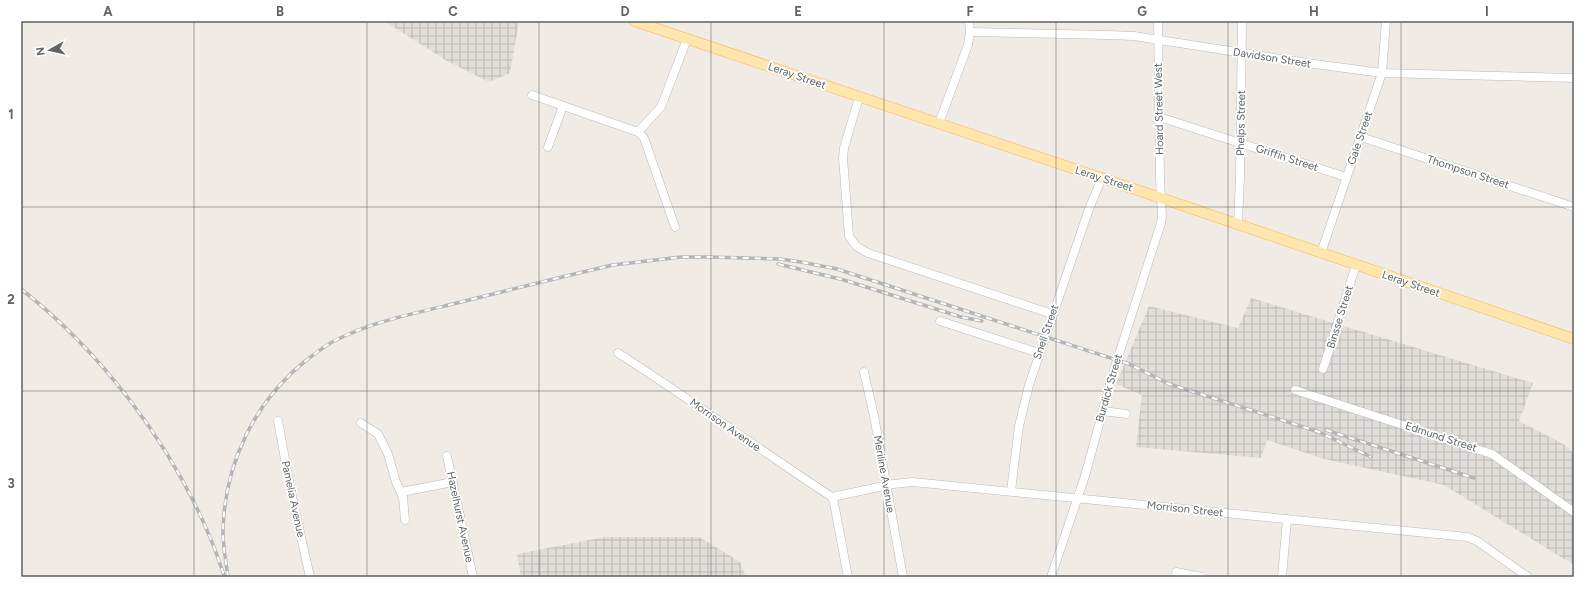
<svg xmlns="http://www.w3.org/2000/svg" width="1595" height="598" viewBox="0 0 1595 598" font-family="Figtree,sans-serif">
<defs>
<pattern id="industrial-grid" width="8" height="8" patternUnits="userSpaceOnUse"><rect width="8" height="8" fill="#e1deda"/><path d="M0 4h8M4 0v8" fill="none" stroke="#bab8b5"/></pattern>
</defs>
<rect width="100%" height="100%" fill="#f0ece5"/>
<g fill="url(#industrial-grid)">
<polygon points="386,21 519,21 510,73 489,82 447,61 386,22"/>
<polygon points="1251,298 1533,383 1519,421 1565,445 1574,453 1574,565 1444,485 1324,459 1267,440 1261,458 1136,447 1142,395 1116,384 1149,306 1238,328"/>
<polygon points="605,537 699,537 740,562 746,577 521,577 517,554"/>
</g>
<g fill="none" stroke-linecap="round" stroke-linejoin="round">
<g stroke="#b6b9bd" stroke-width="9">
<g id="minor">
<polyline points="970,32 1108,35 1134,36 1307,63 1382,73 1574,78"/>
<polyline points="532,95 638,132 644,138 675,227"/>
<polyline points="859,97 844,148 843,158 849,236 856,246 868,253 1052,314"/>
<polyline points="1159,117 1346,177"/>
<polyline points="939,123 968,45 970,32 969,21"/>
<polyline points="638,132 661,107 687,39"/>
<polyline points="1361,137 1574,207"/>
<polyline points="548,147 563,106"/>
<polyline points="1238,224 1240,177 1242,21"/>
<polyline points="1321,253 1382,73 1386,21"/>
<polyline points="940,321 1039,353"/>
<path d="M618 353C690 399 760 450 832 497"/>
<polyline points="1323,369 1356,265"/>
<polyline points="864,372 874,416 903,577"/>
<polyline points="1295,390 1492,454 1574,512"/>
<polyline points="1103,411 1126,414"/>
<polyline points="278,421 291,492 310,577"/>
<polyline points="361,423 378,434 388,454 396,482 403,497 405,520"/>
<polyline points="447,456 473,577"/>
<polyline points="1011,491 1019,426 1029,385 1089,209 1102,178"/>
<polyline points="401,492 453,482"/>
<polyline points="832,497 893,484 913,482 1467,537 1477,541 1528,577"/>
<polyline points="832,497 834,503 848,577"/>
<polyline points="1176,572 1202,577"/>
<polyline points="1051,577 1085,476 1114,370 1161,223 1162,216 1160,179 1158,21"/>
<polyline points="1282,577 1287,519"/>
</g>
</g>
<g stroke="#fab554" stroke-width="11">
<polyline id="major" points="634,21 1161,198 1574,339"/>
</g>
<use href="#minor" stroke="#fff" stroke-width="8"/>
<use href="#major" stroke="#ffe6ac" stroke-width="10"/>
<g stroke="#b4b5b6" stroke-width="3.5">
<g id="rail">
<polyline points="778,264 844,280 961,317 982,321"/>
<path d="M21 289C100 351 170 442 209 535 215 548 219 562 224 575"/>
<polyline points="1326,430 1474,478"/>
<path d="M228 577C226 562 223 547 223 532 224 464 255 400 308 359 317 352 326 345 336 340 374 321 416 313 457 303 509 290 561 277 613 265L681 257H709L780 259 801 262 837 269 1129 364 1169 384 1319 432 1371 457"/>
</g>
</g>
<use href="#rail" stroke="#fff" stroke-width="2" stroke-dasharray="6" stroke-linecap="butt"/>
</g>
<path fill="none" stroke="#5d6367" stroke-width="1" stroke-opacity="0.55" d="M194 21V577M367 21V577M539 21V577M711 21V577M884 21V577M1056 21V577M1228 21V577M1401 21V577M21 207H1574M21 391H1574"/>
<g text-anchor="middle" dominant-baseline="central" stroke-width="3.5" stroke-linejoin="round" paint-order="stroke">
<g font-size="11" fill="#5d6367" stroke="#fff">
<text transform="translate(1272 58) rotate(9)">Davidson Street</text>
<text transform="translate(797 76) rotate(19)">Leray Street</text>
<text transform="translate(1159 109) rotate(-91)">Hoard Street West</text>
<text transform="translate(1241 123) rotate(-89)">Phelps Street</text>
<text transform="translate(1360 138) rotate(-71)">Gale Street</text>
<text transform="translate(1287 158) rotate(18)">Griffin Street</text>
<text transform="translate(1468 172) rotate(18)">Thompson Street</text>
<text transform="translate(1104 179) rotate(18)">Leray Street</text>
<text transform="translate(1411 284) rotate(19)">Leray Street</text>
<text transform="translate(1340 317) rotate(-73)">Binsse Street</text>
<text transform="translate(1046 332) rotate(-71)">Snell Street</text>
<text transform="translate(1109 388) rotate(-74)">Burdick Street</text>
<text transform="translate(725 425) rotate(35)">Morrison Avenue</text>
<text transform="translate(1441 437) rotate(18)">Edmund Street</text>
<text transform="translate(884 474) rotate(80)">Meriline Avenue</text>
<text transform="translate(293 499) rotate(78)">Pamelia Avenue</text>
<text transform="translate(1185 509) rotate(6)">Morrison Street</text>
<text transform="translate(460 517) rotate(78)">Hazelhurst Avenue</text>
</g>
</g>
<rect width="1595" height="598" fill="none" stroke="#ffffff" stroke-width="44"/>
<g transform="translate(50 50) rotate(262)" stroke="#ffffff" stroke-width="3" paint-order="stroke">
<path d="M0-3L7 15L0 10L-7 15Z" fill="#5d6367"/>
<text y="-6" font-size="11" font-weight="bold" text-anchor="middle" fill="#5d6367">N</text>
</g>
<rect x="22" y="22" width="1551" height="554" fill="none" stroke="#5d6367" stroke-width="1.5"/>
<g font-size="13" text-anchor="middle" font-weight="bold" fill="#5d6367">
<text x="108" y="16">A</text>
<text x="280" y="16">B</text>
<text x="453" y="16">C</text>
<text x="625" y="16">D</text>
<text x="798" y="16">E</text>
<text x="970" y="16">F</text>
<text x="1142" y="16">G</text>
<text x="1314" y="16">H</text>
<text x="1487" y="16">I</text>
<text x="11" y="119">1</text>
<text x="11" y="304">2</text>
<text x="11" y="488">3</text>
</g>
</svg>
